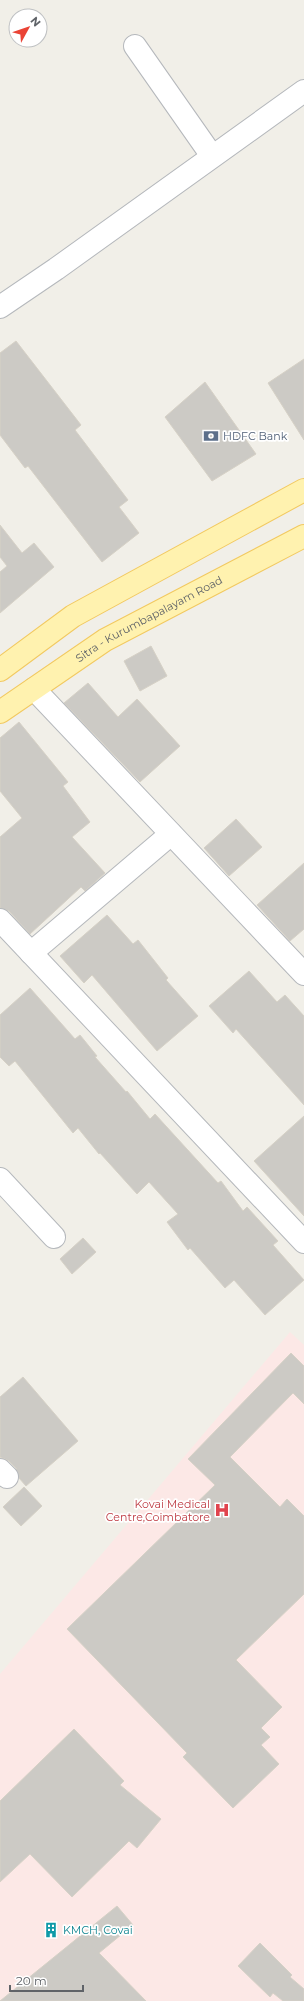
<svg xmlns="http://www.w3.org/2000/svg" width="304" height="2001" viewBox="0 0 304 2001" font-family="Montserrat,sans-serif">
<rect width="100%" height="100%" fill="#f1efe8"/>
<polygon fill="#fce8e6" points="290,1332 304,1345 304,2001 0,2001 0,1674"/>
<g fill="#cccac5" stroke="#d6d1c6">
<polygon points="16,341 81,425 75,430 128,500 119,507 139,533 102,562 28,466 25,468 0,435 0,353"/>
<polygon points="304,359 304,440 268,383"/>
<polygon points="205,382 256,454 212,481 165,417"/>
<polygon points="0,525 22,553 34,543 54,567 0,613 0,572 7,566 0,557"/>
<polygon points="151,646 167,676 140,691 124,661"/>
<polygon points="88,683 118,717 137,699 180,746 140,782 64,703"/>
<polygon points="19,722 68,782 63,786 90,822 72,837 105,873 85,891 81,887 30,934 9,911 0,908 0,837 22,818 0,791 0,738"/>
<polygon points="236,819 262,847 229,876 204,848"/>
<polygon points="304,863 304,929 290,941 257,905"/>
<polygon points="107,915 133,944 138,940 168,978 166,980 198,1016 157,1051 92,975 84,983 60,956"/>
<polygon points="249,971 277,1002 285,995 304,1016 304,1105 236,1029 233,1033 209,1006"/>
<polygon points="30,988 75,1039 80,1035 97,1056 95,1057 126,1092 127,1091 150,1119 155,1114 218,1183 221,1181 243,1211 247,1207 278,1241 273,1245 304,1280 265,1315 234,1280 225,1288 190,1248 188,1250 167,1222 178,1214 149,1182 137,1194 100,1153 99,1154 78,1128 73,1133 15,1061 9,1066 0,1057 0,1015"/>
<polygon points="304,1116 304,1216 254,1161"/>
<polygon points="83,1238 96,1252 72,1274 60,1259"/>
<polygon points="291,1353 304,1366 304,1404 293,1393 230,1457 280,1507 287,1499 304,1516 304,1594 236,1660 282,1707 261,1728 270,1737 261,1745 279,1764 233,1808 183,1757 187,1753 67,1629 215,1485 188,1459"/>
<polygon points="23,1377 78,1441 26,1486 19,1478 16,1468 9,1461 0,1457 0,1397"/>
<polygon points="24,1487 42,1506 21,1526 3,1507"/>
<polygon points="74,1729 124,1781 120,1785 161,1819 137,1848 129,1841 72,1897 30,1854 0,1882 0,1801"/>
<polygon points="117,1906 133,1925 99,1953 146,2001 0,2001"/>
<polygon points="260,1943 292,1975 290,1977 304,1989 304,2001 283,2001 273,1993 270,1997 238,1966"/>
</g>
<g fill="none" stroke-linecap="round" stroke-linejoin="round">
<g stroke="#b5b8bc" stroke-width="24">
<g id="minor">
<polyline points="135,46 212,156"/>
<polyline points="0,307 56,269 304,91"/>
<polyline points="34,689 304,974"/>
<polyline points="0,920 304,1242"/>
<polyline points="31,953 171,834"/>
<polyline points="0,1179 54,1237"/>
<polyline points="0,1470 7,1477"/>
</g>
</g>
<g stroke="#f2c960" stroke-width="24">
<g id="major">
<polyline points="0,670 73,616 304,490"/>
<path id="s1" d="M0 712 105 640 304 536"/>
</g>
</g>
<use href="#minor" stroke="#fff" stroke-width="22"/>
<use href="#major" stroke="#fff2af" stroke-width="22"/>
</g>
<defs>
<g id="bank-bare" transform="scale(1.2)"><path d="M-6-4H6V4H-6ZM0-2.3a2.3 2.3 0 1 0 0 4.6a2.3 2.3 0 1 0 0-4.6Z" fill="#5c6f8a" stroke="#fff" stroke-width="2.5" paint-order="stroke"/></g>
<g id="hospital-bare" transform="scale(1.2)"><path d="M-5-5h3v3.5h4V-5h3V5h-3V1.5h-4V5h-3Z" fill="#e0444e" stroke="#fff" stroke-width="2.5" paint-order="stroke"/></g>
<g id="building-bare" transform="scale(1.2)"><path d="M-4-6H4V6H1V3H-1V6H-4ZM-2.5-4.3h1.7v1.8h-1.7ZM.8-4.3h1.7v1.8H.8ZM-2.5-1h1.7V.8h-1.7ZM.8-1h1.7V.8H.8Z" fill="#0f9aa8" stroke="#fff" stroke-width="2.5" paint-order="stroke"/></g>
</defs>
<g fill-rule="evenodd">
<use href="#bank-bare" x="211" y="436"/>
<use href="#hospital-bare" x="222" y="1510"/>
<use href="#building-bare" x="51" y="1930"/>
</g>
<g text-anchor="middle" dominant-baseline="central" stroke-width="3.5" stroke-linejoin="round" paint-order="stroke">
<g font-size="11" fill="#4e5e75" stroke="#fff" text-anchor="start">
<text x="223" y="436">HDFC Bank</text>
</g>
<g font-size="11" fill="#5f6368" stroke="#fff">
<text stroke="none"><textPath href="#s1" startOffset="176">Sitra - Kurumbapalayam Road</textPath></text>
</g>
<g font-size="11" fill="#be3a42" stroke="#fff" text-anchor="end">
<text x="210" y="1504">Kovai Medical<tspan x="210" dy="13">Centre,Coimbatore</tspan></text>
</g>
<g font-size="11" fill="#0d838f" stroke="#fff" text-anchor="start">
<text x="63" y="1930">KMCH, Covai</text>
</g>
</g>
<g transform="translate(28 28) rotate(50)"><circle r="19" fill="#ffffff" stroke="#bfc1c3"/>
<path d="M0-3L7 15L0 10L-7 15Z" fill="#ea4335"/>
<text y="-6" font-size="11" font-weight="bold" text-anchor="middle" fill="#5f6368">N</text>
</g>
<path d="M10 1985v6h73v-6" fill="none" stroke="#5f6368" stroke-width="2"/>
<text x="16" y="1985" font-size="12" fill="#5f6368" stroke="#ffffff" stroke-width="3" paint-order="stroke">20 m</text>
</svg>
